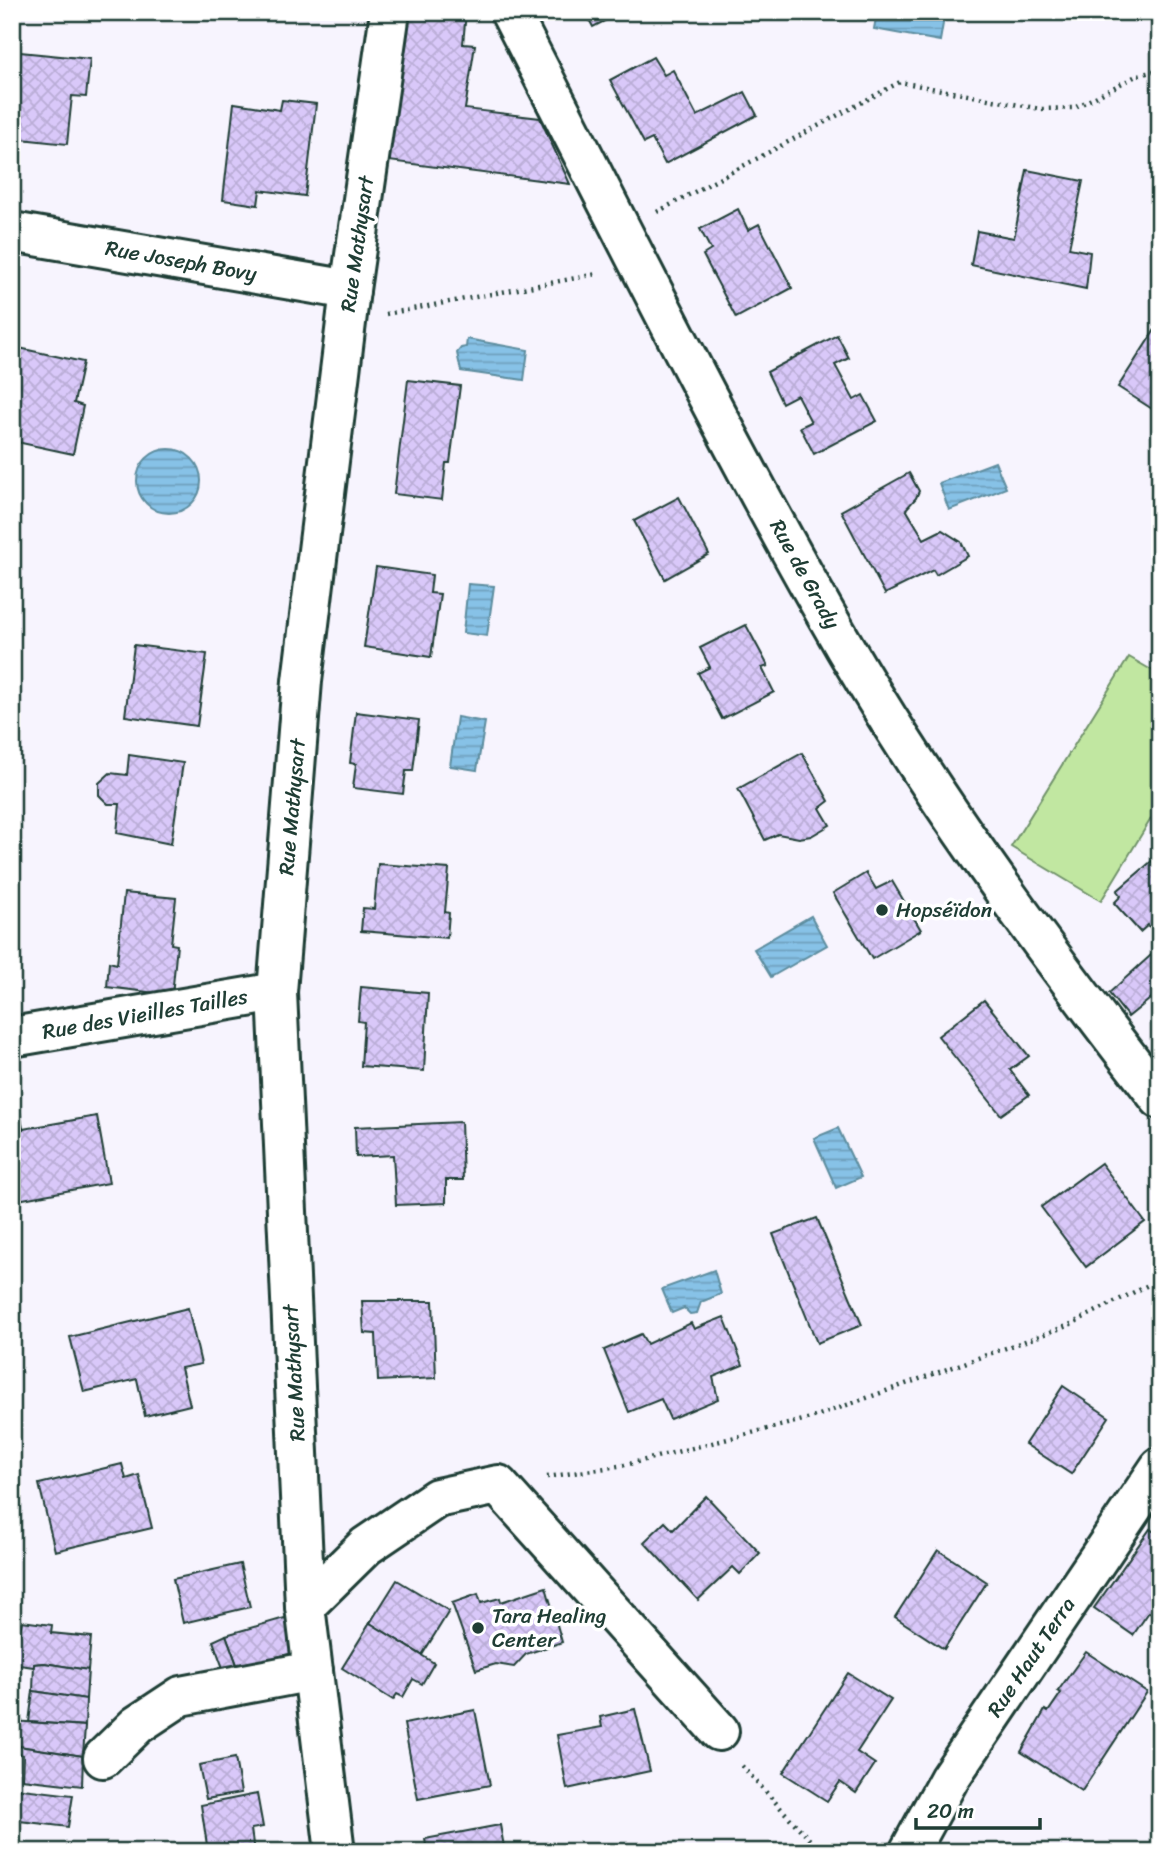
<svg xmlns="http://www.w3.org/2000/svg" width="1172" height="1864" viewBox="0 0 1172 1864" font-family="Sriracha,sans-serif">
<defs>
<pattern id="water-rules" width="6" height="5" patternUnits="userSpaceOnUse" patternTransform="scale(1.75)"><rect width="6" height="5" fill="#87c2e7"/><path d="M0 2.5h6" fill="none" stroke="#6e9fbc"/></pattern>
<pattern id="building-cross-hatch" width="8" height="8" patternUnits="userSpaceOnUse" patternTransform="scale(1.75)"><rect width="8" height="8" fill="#d9c8f9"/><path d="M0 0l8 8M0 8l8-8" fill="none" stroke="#baadd6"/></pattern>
</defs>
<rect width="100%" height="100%" fill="#f7f4fe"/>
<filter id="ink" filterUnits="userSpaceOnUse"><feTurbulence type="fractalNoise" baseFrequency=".0143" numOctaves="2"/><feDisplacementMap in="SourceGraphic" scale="14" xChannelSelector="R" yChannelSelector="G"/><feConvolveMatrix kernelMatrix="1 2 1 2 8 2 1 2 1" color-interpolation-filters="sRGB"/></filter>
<g filter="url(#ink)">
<polygon fill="#c1e7a1" stroke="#70926a" stroke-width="2" points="1129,657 1160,675 1160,804 1101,901 1011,847"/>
<g fill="url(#water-rules)" stroke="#5d8d9f" stroke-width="2">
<polygon points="877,12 945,12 940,41 874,29"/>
<polygon points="467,339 528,350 524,380 461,371 457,353 461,348 466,347"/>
<circle cx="169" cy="481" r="32"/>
<polygon points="995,462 1006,488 949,510 939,483"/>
<polygon points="468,584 494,586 487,636 463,633"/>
<polygon points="457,717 485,722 477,770 450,766"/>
<polygon points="811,916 827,945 771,977 754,949"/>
<polygon points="838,1128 861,1177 836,1188 814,1138"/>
<polygon points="714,1270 721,1294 701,1302 697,1313 690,1314 684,1308 672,1313 662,1289"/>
</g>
<g fill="url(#building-cross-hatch)" stroke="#1f3d34" stroke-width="2">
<polygon points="403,12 466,12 463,44 475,45 465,109 540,118 570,184 381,160"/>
<polygon points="585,12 622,12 593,27"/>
<polygon points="20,52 90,59 86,97 72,96 67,144 12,138 12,103"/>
<polygon points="653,57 664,75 673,70 697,116 745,92 757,115 665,164 652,139 644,143 610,80"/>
<polygon points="282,100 316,104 305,196 260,190 258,205 223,200 234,103 280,110"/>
<polygon points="1027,170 1083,181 1069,248 1090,252 1086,289 971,265 977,231 1014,238"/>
<polygon points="738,209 748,230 759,224 792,288 736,318 703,255 711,250 700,229"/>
<polygon points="1160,322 1160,414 1118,387"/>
<polygon points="837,335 849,358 835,365 854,400 863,395 877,421 814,454 800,427 811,422 797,395 782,403 767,372"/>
<polygon points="19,348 83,362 74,403 83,406 73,454 12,441 12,379"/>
<polygon points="408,380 460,386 450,463 446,463 442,500 394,494"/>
<polygon points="909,473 919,491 916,498 906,509 924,539 942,530 961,542 968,556 936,575 933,570 885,594 841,511"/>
<polygon points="679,497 709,554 665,579 634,521"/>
<polygon points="376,567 432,575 430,593 440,594 431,657 364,647"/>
<polygon points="746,625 768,666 762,668 774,692 722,719 698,673 710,667 700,648"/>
<polygon points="134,645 207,654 197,726 125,716"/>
<polygon points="356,712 419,720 413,771 406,771 403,794 353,788 356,764 350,763"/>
<polygon points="802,753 829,801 820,808 830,825 811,836 799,838 778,834 765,840 738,789"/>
<polygon points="129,755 183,763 171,844 117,833 120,804 108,804 99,795 99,783 110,773 127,775"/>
<polygon points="1160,854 1160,938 1148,925 1140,932 1114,903 1121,896 1117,891"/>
<polygon points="378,864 449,869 445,912 449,913 447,938 361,931 363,908 374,909"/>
<polygon points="866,873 876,889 892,881 921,930 872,959 833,893"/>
<polygon points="124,893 176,898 171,944 177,945 172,995 107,987 109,962 117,964"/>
<polygon points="1160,947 1160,991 1128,1017 1109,993"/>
<polygon points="361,987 428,993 424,1071 361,1066 364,1022 358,1021"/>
<polygon points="984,1000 1029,1056 1010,1070 1029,1095 1001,1115 938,1036"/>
<polygon points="20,1112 23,1129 97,1116 109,1183 12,1201 12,1114"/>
<polygon points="461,1122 463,1180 446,1180 446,1203 396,1205 393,1155 356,1157 355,1127"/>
<polygon points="1101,1163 1145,1222 1086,1267 1041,1207"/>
<polygon points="817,1218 862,1325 817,1343 773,1234"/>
<polygon points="362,1301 433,1301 436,1378 378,1381 376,1334 364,1333"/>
<polygon points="188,1308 201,1364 181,1368 190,1405 145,1416 137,1379 84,1392 70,1337"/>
<polygon points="724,1317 743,1365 713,1377 718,1399 670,1419 661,1399 629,1412 604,1350 641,1334 647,1344 691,1323 694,1329"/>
<polygon points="1063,1386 1109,1417 1071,1474 1025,1444"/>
<polygon points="122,1464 126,1479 139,1475 152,1528 55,1551 39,1484"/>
<polygon points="706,1496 760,1553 740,1574 733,1567 698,1600 644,1542 665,1522 673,1530"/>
<polygon points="1150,1529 1160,1536 1160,1618 1149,1612 1133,1635 1094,1608"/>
<polygon points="938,1550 987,1582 944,1649 895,1617"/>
<polygon points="240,1564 250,1607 183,1623 173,1579"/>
<polygon points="397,1580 449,1611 422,1655 370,1623"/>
<polygon points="546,1587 562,1642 526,1654 514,1667 496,1664 476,1670 452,1603 478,1594 481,1603 500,1598 501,1602"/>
<polygon points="288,1617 293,1653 238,1667 226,1635"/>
<polygon points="22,1621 52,1625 51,1633 91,1637 88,1670 44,1663 34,1664 34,1667 12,1664 12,1638 18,1639"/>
<polygon points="370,1623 434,1663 422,1684 413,1679 403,1697 397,1694 393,1700 342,1668"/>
<polygon points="226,1635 237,1665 223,1668 213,1641"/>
<polygon points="1086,1652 1147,1692 1082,1791 1021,1752 1045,1710 1048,1712 1061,1693 1058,1691"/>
<polygon points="44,1663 88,1670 86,1699 33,1691 34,1664"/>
<polygon points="848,1673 891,1700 857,1752 875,1764 856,1793 840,1782 827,1801 783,1773"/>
<polygon points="33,1691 86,1699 85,1726 29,1722"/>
<polygon points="635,1709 650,1771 567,1789 557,1735 602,1727 600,1717"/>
<polygon points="475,1710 490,1785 418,1799 404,1724"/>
<polygon points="12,1721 85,1726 83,1756 12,1745"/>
<polygon points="12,1745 83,1756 82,1786 22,1779 23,1755 12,1752"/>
<polygon points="235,1758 241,1793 206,1799 199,1765"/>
<polygon points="14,1788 73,1795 68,1827 12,1820"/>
<polygon points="257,1794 263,1827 251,1829 254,1852 208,1852 201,1805"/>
<polygon points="500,1825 505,1852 427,1852 425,1839"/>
</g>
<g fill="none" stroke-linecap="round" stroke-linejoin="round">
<g stroke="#1f3d34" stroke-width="44">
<g id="minor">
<path d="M510 12C613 212 713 415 824 611 921 784 1039 943 1160 1099"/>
<polyline points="12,232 350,290"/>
<polyline points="12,1037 277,992"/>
<polyline points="305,1606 366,1546 437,1498 498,1485 719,1731"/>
<polyline points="103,1758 137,1725 181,1696 313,1671"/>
<polyline points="335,1852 305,1606 277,992 302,681 350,290 390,12"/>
<polyline points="909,1852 949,1779 1160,1467"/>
</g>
</g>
<g stroke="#1f3d34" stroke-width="4.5" stroke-dasharray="2 5" stroke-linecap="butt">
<polyline points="657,212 900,82 1040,109 1074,108 1138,75 1160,70"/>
<polyline points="386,314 597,274"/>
<polyline points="547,1477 625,1465 811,1418 1067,1326 1160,1279"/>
<polyline points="742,1766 821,1852"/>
</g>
<use href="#minor" stroke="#fff" stroke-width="38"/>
</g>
</g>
<g fill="#1f3d34" stroke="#fff" stroke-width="2.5">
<circle cx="882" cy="910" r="7"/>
<circle cx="478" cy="1628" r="7"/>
</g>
<g text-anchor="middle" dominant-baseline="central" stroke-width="7" stroke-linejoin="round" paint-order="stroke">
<g font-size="21" fill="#1f3d34" stroke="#fff">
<text transform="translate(357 244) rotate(-82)">Rue Mathysart</text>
<text transform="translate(181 261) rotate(10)">Rue Joseph Bovy</text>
<text transform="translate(805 574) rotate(61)">Rue de Grady</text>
<text transform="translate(292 807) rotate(-85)">Rue Mathysart</text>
<text transform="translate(145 1014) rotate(-10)">Rue des Vieilles Tailles</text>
<text transform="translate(294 1373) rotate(-93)">Rue Mathysart</text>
<text transform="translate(1031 1657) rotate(-56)">Rue Haut Terra</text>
</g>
<g font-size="21" fill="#1f3d34" stroke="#fff" text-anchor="start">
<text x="896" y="910">Hopséïdon</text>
<text x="492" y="1616">Tara Healing<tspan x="492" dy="24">Center</tspan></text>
</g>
</g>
<rect width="1172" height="1864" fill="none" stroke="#fff" stroke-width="42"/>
<rect x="21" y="21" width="1130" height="1822" fill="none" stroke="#1f3d34" stroke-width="2.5" filter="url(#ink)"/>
<path d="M916 1818v10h124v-10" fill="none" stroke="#1f3d34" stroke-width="3.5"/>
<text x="927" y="1818" font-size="21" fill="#1f3d34" stroke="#ffffff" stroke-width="5" paint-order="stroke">20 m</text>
</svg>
